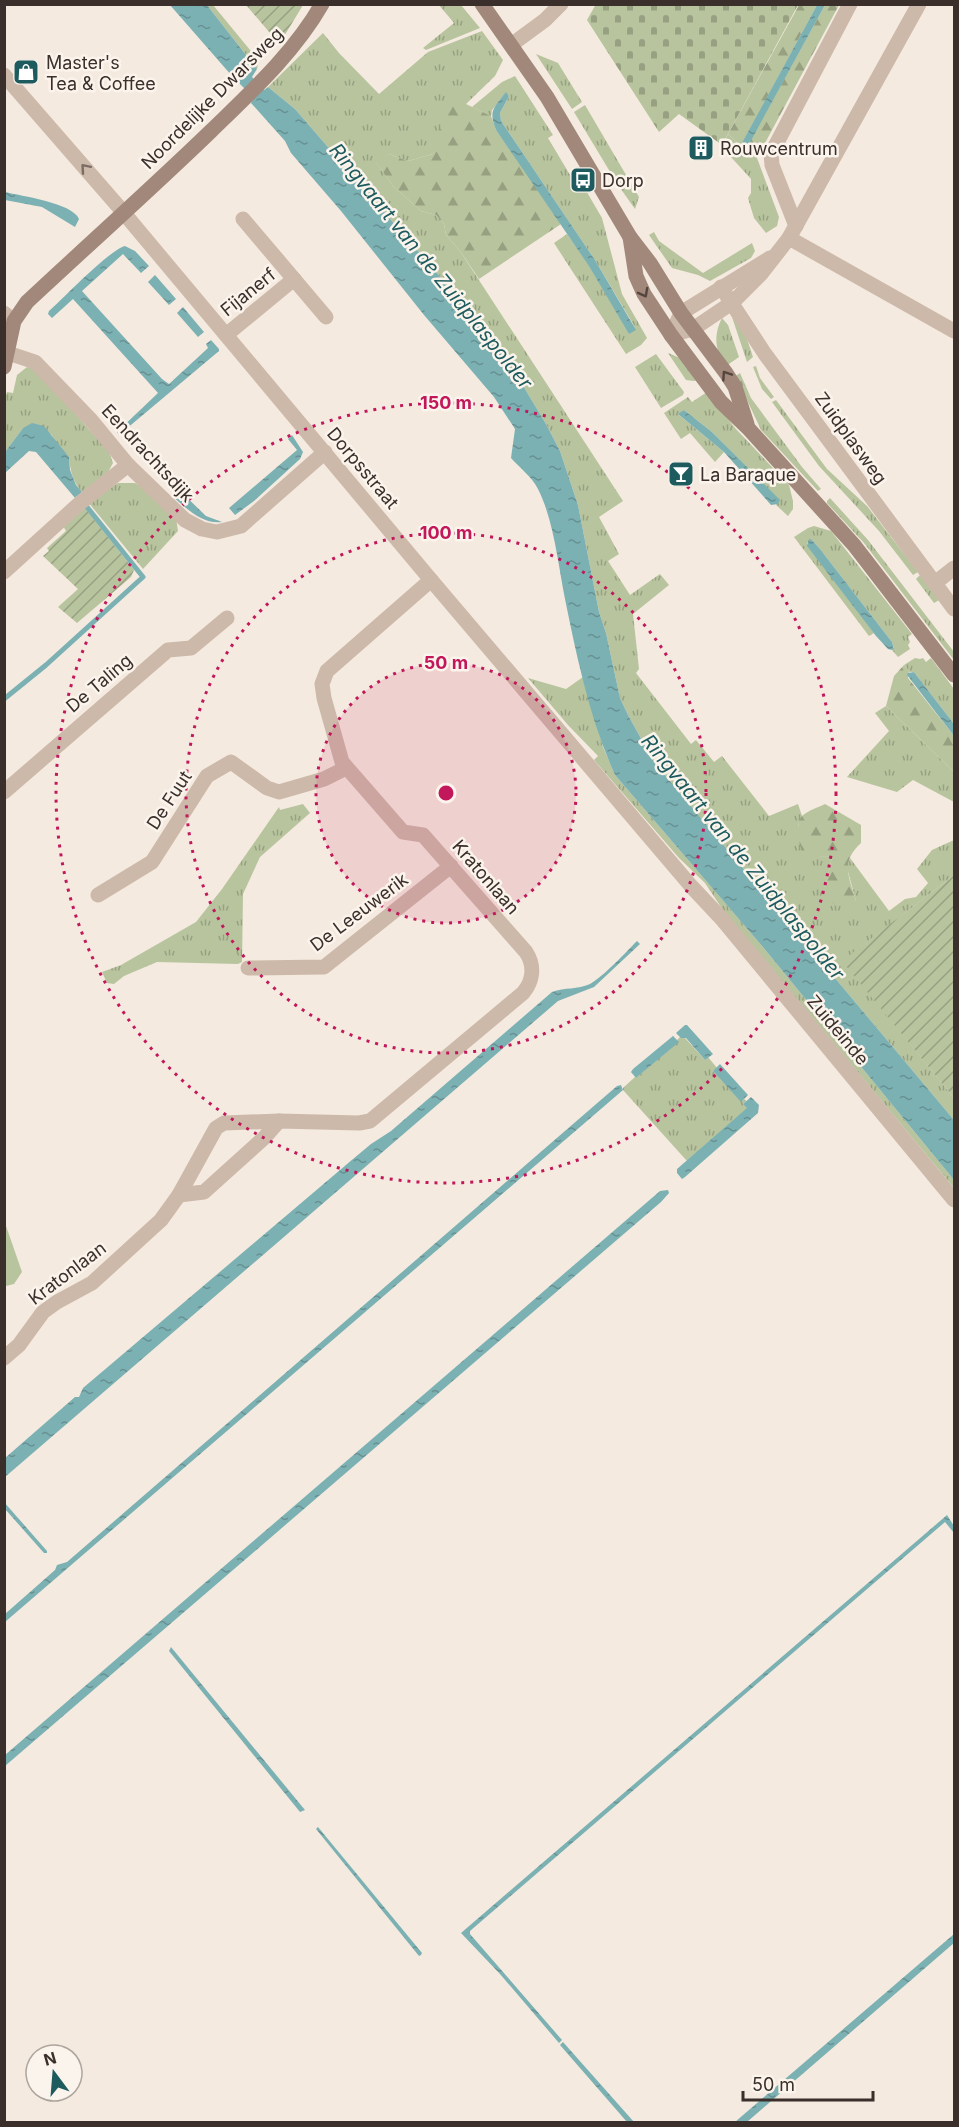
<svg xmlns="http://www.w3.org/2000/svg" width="959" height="2127" viewBox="0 0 959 2127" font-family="Inter,sans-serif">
<defs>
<pattern id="grass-tufts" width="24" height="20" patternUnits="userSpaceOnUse" patternTransform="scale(1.5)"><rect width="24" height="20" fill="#b8c49e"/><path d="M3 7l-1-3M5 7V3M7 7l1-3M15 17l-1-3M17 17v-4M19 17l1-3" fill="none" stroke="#97a081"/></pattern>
<pattern id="forest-firs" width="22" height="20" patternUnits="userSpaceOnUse" patternTransform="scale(1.5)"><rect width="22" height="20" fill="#b8c49e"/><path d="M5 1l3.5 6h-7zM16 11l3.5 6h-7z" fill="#97a081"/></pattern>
<pattern id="cemetery-stones" width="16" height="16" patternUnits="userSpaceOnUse" patternTransform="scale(1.5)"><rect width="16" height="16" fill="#b8c49e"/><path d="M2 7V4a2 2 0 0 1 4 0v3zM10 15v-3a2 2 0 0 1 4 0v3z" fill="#97a081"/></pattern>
<pattern id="garden-furrows" width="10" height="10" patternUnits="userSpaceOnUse" patternTransform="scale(1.5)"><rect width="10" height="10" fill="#b8c49e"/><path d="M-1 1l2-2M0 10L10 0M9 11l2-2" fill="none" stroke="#97a081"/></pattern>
<pattern id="water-ripples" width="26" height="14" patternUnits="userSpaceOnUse" patternTransform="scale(1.5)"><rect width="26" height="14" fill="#7cb1b3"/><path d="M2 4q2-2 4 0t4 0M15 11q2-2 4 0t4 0" fill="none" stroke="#679092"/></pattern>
</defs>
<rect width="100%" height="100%" fill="#f4eadf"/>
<g fill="url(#grass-tufts)">
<polygon points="207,5 213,5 259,61 257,69"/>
<polygon points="439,5 461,5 480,28 426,50 423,48 454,23"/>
<polygon points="482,31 503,60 495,76 466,104 454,105 433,154 408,161 389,154 376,162 393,186 421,211 436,215 444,224 446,235 460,251 623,501 599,517 619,554 608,561 630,595 660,574 669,585 633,614 639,669 636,673 691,744 696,740 714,762 722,756 769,816 798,804 802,816 798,825 803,855 832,857 825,888 856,901 847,868 850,858 889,911 905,899 916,897 928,883 917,869 932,850 954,840 954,875 843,961 954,1098 954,1120 654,762 628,715 620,698 606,633 599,612 578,505 560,451 546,424 522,384 485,332 436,272 295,109 268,87 323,33 339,53 379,94 428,52"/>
<polygon points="536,54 558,63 582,102 572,109"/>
<polygon points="515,76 553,135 548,138 576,185 581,182 602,218 622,294 647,338 641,345 626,354 554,243 567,234 636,329 595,260 501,121 500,113 509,96 506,93 492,110 491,116 472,107 502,82"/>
<polygon points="585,105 639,197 635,209 618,185 574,112"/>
<polygon points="728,134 741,146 737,153 742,157 745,150 757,158 779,217 777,226 766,233 754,218 748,198 751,193 751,179 730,156 732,151 723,144"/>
<polygon points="654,232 659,241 703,273 752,243 755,251 751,258 710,281 698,275 672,268 649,235"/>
<polygon points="732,317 744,330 753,357 747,362"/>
<path d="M722 318 728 325 739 357 726 366C715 351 713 336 722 318Z"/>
<polygon points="668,353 680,358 697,380 694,381 686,380"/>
<polygon points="656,354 684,392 683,395 661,408 635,367"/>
<polygon points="756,366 760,378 774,397 771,399 762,389 753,367"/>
<path d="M27 367 36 369 109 452 113 463 107 474 82 492C73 482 70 470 69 457L61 450 51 434 23 428 5 452V397L7 392 13 393 17 375Z"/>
<polygon points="740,373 751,398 802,467 821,489 818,491 761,430 741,387 734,377"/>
<polygon points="707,392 735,428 789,485 793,501 793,509 788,516 776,505 779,500 712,432 684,410 679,415 724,452 715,462 690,433 681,439 664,413 688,397 692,402"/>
<polygon points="776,400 827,469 867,506 918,572 913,575 879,531 819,466 772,402"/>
<polygon points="118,483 135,483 143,488 176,518 178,531 143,569 88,502"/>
<polygon points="830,498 868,540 954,652 954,660 864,543 827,503 827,501"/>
<polygon points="814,526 831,531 912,634 908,637 910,642 908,645 910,649 898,657 892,650 894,648 892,642 820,549 812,540 807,543 874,633 869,636 794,537 808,528"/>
<polygon points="920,575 939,600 934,603 916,579"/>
<polygon points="915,658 920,659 923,658 926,662 931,658 954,689 954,724 914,672 910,672 904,665"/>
<polygon points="583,677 603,747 615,775 762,946 954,1180 954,1188 723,910 705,883 679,858 594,760 598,756 568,725 528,678 566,689"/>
<polygon points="886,706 954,772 954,802 913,780 897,792 847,777 889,731 875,713"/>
<polygon points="303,804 310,813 260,857 243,894 242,962 238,964 157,962 124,976 114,984 107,983 102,972 121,965 196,922 222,889 279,807 280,810"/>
<polygon points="680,1037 685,1038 705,1060 708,1057 717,1068 713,1071 741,1101 744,1099 746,1101 743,1104 748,1108 687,1161 623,1090 623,1088 635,1077 636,1078 678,1042 677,1040"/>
</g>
<g fill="url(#forest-firs)">
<polygon points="799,5 817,5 741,146 728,134"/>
<polygon points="825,5 839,5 757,158 745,150"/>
<polygon points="454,104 466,104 491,116 496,130 540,191 561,224 479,279 460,251 446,235 444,224 436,215 421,211 393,186 375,161 389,154 408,161 433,154 443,120"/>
<polygon points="904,665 910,672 908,673 908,678 954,736 954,772 886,706 894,676"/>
<path d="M825 804 861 825V843C840 862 849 877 856 901L835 906 825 888 832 857 803 856C800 845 794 825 802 816 807 811 819 807 825 804Z"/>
</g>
<polygon fill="url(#cemetery-stones)" points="596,4 798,4 798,5 722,145 679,114 659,132 587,20"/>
<polygon fill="#b8c49e" points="5,1223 22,1272 14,1284 6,1286 4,1285"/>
<g fill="url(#garden-furrows)">
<polygon points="246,5 303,5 283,38 276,40"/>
<polygon points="85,508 134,570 131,577 77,623 58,607 78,589 43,556 49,551 47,548 66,531 63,526"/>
<polygon points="954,875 954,1098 842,961"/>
</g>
<g fill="url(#water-ripples)">
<path d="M170 5H207L257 69 252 77 264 90 268 87 295 109 436 272 485 332 522 384 546 424 560 451 578 505 599 612 606 633 620 698 628 715 654 762 954 1120V1180L762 946 615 775C590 720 577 658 565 599 558 564 554 521 538 489 532 477 519 467 511 458L515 429 494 397 424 315 341 211 291 153 285 141 251 103 254 98 232 76Z"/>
<polygon points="817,5 825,5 742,157 736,154"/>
<path d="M506 92 509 96 500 113 501 121 595 260 636 330 629 334 589 266 496 130C488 110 494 108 506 92Z"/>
<path d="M5 192C21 196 73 203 79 219L75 227 42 207 5 200Z"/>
<path d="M125 246 135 251 149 266 141 273 123 254 82 291 162 379 169 384 208 348 206 344 211 340 219 349V351L119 435 117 432 158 393 73 299 52 318 48 314 49 311C65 297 108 251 125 246Z"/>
<polygon points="155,275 176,299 169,305 148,282"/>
<polygon points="183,307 204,332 198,337 177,313"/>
<polygon points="684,410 712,432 780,500 778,504 771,505 724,452 678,414"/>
<polygon points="32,423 44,426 69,457 70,470 76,485 82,492 75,498 36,452 29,451 5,473 5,452 23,428"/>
<polygon points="292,435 303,452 300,459 254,501 235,515 229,508 297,450 288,439"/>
<path d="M177 488 206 516 222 522C202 525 185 507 171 495Z"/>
<polygon points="809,539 812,540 820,549 892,642 894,649 892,650 888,649 876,636 807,546"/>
<polygon points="914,672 954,724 954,736 907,675 908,673"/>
<path d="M637 941 640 944 594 987 558 1001 5 1477V1458L75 1397H79L83 1388 353 1159 371 1144 391 1131 552 992C565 987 577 990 590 984 604 976 625 953 637 941Z"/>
<polygon points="685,1025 687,1025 713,1054 705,1060 686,1038 681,1038 676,1033"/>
<polygon points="673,1036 679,1042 636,1078 631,1072 633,1069"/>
<polygon points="720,1064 748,1095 741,1102 713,1071"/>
<polygon points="621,1085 623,1090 5,1622 5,1614 55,1570 57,1565 67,1562 617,1086"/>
<polygon points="751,1097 759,1105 758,1113 685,1177 682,1179 677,1173 677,1169 747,1108 743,1104"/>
<polygon points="668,1190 669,1193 661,1202 5,1766 5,1755 660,1191"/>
<polygon points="4,1502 47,1551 47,1553 44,1553 5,1509"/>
<polygon points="947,1515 954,1526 954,1533 945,1522 470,1931 470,1934 562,2040 559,2043 500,1974 461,1933"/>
<polygon points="171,1647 305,1810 300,1812 169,1651"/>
<polygon points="318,1827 422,1953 421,1955 419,1956 316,1829"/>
<polygon points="954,1934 954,1943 747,2122 735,2122"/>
<polygon points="563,2042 634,2122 627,2122 560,2045"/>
</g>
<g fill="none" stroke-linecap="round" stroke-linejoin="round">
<polyline stroke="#7cb1b3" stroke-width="5" points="4,699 46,665 143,577 83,502"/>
<g stroke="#cdb9aa" stroke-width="15">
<polyline points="511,45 545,20 561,4"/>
<polyline points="4,75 118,206 431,580 691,886 721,918 954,1200"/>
<polyline points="243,219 326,317"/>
<polyline points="796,226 772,165 771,154 850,4"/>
<polyline points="789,238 954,331"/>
<polyline points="721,287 765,354 954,609"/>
<polyline points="4,313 14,321"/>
<polyline points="226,335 294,279"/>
<polyline points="671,335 693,329 733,302 761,274 789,238 919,4"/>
<polyline points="671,335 681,313 770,258"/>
<polyline points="8,353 35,362 91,420 128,465 185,520 202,529 217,532 241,526 325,452"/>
<polyline points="4,572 80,503 128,465"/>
<polyline points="935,583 954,568"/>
<polyline points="4,792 168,650 191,648 227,618"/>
<polyline points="98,895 152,862 207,776 231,762 267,788 279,792 324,779 346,768"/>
<polyline points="248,968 324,967 451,866"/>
<polyline points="179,1195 204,1192 264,1138 279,1121"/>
<path d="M4 1358 19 1345 43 1312 57 1302 92 1283 161 1220 179 1195 216 1128 224 1123 279 1121 359 1123 370 1121 523 993C533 981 535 966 526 952L423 835 403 832 342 762 324 698 322 684 327 671 431 580"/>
</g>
<g stroke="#a1887b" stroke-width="15">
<polyline points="482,4 547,97 630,237 650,263 681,313 726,373 735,387 747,424"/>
<polyline points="630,237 636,276 644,294 671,335 721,402 748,428 854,545 954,675"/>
<path d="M4 367 14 321 27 302C88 245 151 189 211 131 251 92 294 53 322 4"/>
</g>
</g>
<defs><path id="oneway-chevron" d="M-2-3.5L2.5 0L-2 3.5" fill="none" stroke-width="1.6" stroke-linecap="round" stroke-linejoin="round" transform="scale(1.5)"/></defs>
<use stroke="#7c6d64" href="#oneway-chevron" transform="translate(85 168) rotate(-131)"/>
<g stroke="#54453e">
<use href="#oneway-chevron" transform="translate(644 293) rotate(62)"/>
<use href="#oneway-chevron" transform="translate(726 375) rotate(-124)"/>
</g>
<circle cx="446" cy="793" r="130" fill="#c2185b" fill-opacity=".12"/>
<g fill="none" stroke="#c2185b" stroke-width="3" stroke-dasharray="3 6">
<circle cx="446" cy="793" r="130"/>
<circle cx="446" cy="793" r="260"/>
<circle cx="446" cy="793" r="390"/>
</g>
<defs>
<g id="shop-square" transform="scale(1.35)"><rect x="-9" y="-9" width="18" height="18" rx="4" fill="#1d5b5e" stroke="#fbf4ec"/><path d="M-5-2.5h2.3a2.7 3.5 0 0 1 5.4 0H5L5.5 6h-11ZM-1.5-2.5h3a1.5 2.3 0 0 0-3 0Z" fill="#fff"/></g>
<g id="building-square" transform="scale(1.35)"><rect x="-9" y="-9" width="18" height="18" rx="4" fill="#1d5b5e" stroke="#fbf4ec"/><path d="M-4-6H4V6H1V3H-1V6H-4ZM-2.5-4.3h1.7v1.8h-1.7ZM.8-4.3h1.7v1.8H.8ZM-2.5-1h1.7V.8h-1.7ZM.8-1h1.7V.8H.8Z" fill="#fff"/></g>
<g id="bus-square" transform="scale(1.35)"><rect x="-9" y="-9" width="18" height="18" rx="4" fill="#1d5b5e" stroke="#fbf4ec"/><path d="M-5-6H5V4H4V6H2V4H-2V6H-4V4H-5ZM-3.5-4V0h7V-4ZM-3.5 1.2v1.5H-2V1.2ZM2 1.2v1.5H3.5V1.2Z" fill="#fff"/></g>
<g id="bar-square" transform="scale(1.35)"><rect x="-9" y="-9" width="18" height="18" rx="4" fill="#1d5b5e" stroke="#fbf4ec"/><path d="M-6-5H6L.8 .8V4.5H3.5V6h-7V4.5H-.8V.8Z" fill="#fff"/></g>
</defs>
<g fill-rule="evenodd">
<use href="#shop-square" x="26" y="72"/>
<use href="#building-square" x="701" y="148"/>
<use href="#bus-square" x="583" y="180"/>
<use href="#bar-square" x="681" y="474"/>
</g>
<g text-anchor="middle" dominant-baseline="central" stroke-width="5" stroke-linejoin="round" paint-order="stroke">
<g font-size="18" fill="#3a2f2a" stroke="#fbf4ec" text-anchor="start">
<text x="46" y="62">Master's<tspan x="46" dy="21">Tea &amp; Coffee</tspan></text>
<text x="720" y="148">Rouwcentrum</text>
<text x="602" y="180">Dorp</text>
<text x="700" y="474">La Baraque</text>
</g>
<g font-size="18" fill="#3a2f2a" stroke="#fbf4ec">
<text transform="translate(212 98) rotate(-45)">Noordelijke Dwarsweg</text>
<text transform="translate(248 292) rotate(-39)">Fijanerf</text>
<text transform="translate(851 438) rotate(54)">Zuidplasweg</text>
<text transform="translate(148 453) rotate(47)">Eendrachtsdijk</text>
<text transform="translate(363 468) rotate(50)">Dorpsstraat</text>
<text transform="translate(99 683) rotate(-40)">De Taling</text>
<text transform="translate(169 800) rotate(-57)">De Fuut</text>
<text transform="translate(486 877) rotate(49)">Kratonlaan</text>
<text transform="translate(359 912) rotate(-37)">De Leeuwerik</text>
<text transform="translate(838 1030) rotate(50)">Zuideinde</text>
<text transform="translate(67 1273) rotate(-37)">Kratonlaan</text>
</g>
<g font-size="20" font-style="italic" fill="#1d5b5e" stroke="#fbf4ec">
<text transform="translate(431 266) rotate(51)">Ringvaart van de Zuidplaspolder</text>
<text transform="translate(743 857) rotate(51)">Ringvaart van de Zuidplaspolder</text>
</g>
</g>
<circle cx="446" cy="793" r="9" fill="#c2185b" stroke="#fbf4ec" stroke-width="3"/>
<g font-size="18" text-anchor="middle" font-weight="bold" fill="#c2185b" stroke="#fbf4ec" stroke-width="5" stroke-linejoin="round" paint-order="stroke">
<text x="446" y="409">150 m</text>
<text x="446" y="539">100 m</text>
<text x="446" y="669">50 m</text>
</g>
<rect width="959" height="2127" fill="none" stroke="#3a2f2a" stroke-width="12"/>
<g transform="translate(54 2073) rotate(344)"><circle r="28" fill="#fbf4ec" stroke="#aea59e" stroke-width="1.5"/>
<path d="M0-4.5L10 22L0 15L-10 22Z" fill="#1d5b5e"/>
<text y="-9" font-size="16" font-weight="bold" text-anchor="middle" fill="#3a2f2a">N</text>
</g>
<path d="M743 2091v9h130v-9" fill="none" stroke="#3a2f2a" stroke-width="3"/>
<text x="752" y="2091" font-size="18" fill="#3a2f2a" stroke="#fbf4ec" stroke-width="4.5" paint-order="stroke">50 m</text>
</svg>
